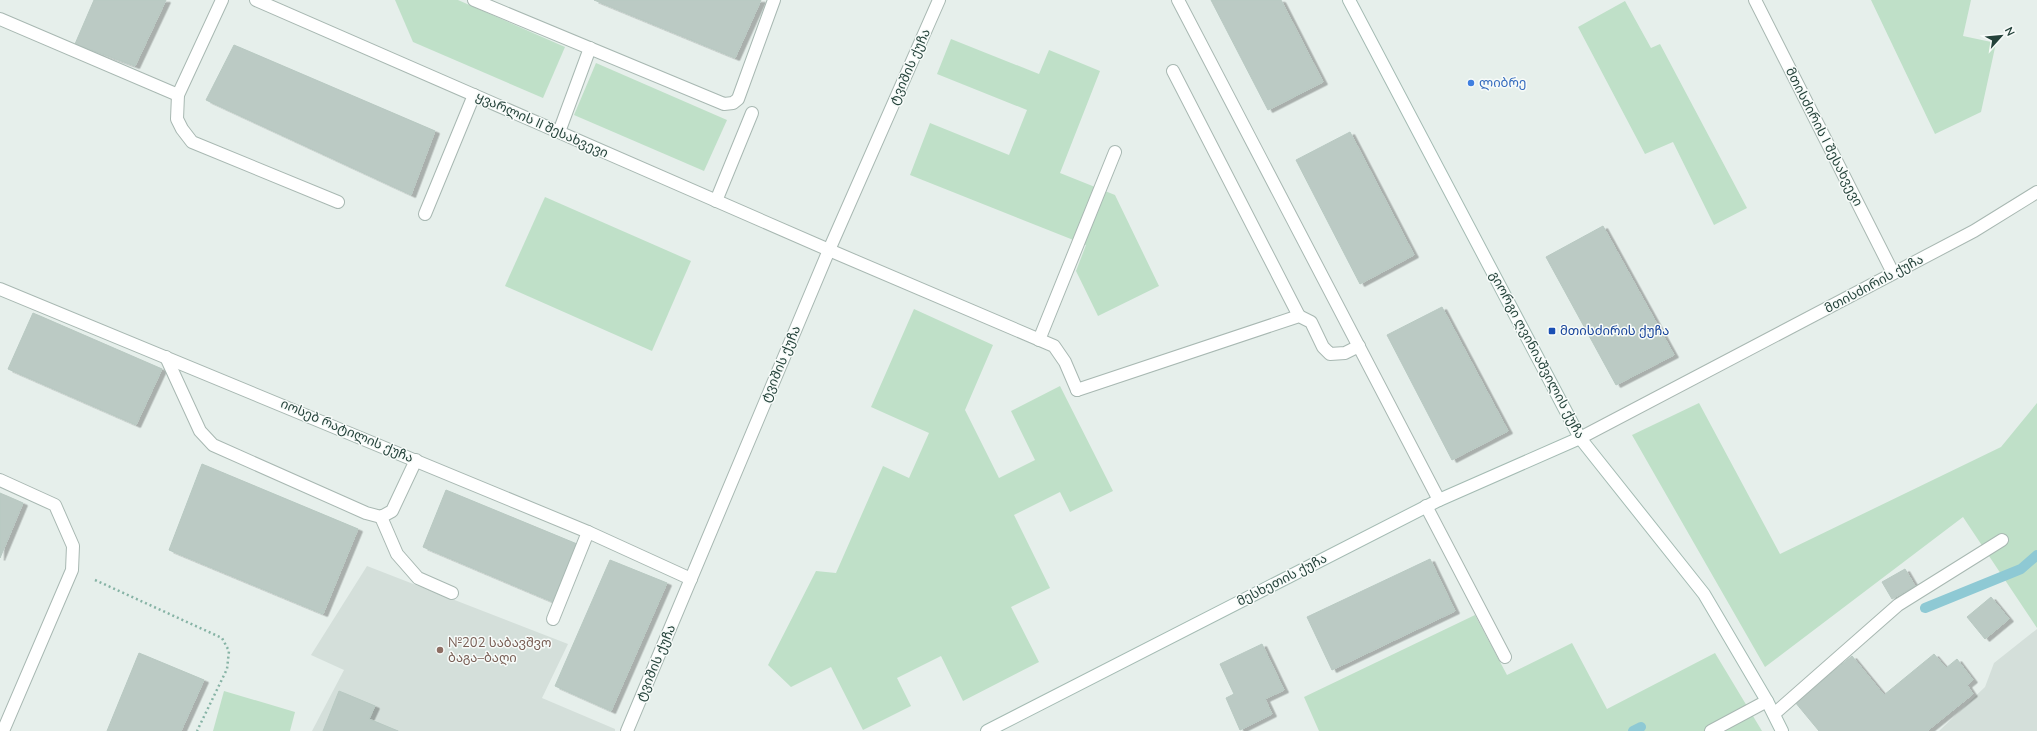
<svg xmlns="http://www.w3.org/2000/svg" width="2037" height="731" viewBox="0 0 2037 731" font-family="'Nunito Sans','Noto Sans Georgian',sans-serif">
<defs>
<filter id="shadow"><feDropShadow dx="4.5" dy="2.5" stdDeviation="0" flood-color="#0004"/></filter>
</defs>
<rect width="100%" height="100%" fill="#e6efeb"/>
<g fill="#d4dfda">
<polygon points="367,566 568,644 542,698 615,729 615,731 312,731 344,670 311,655"/>
<polygon points="2037,629 2037,731 1939,731 1985,687 1994,663"/>
</g>
<g fill="#bfe0c8">
<polygon points="395,0 458,0 565,47 543,98 413,42"/>
<polygon points="1871,0 1971,0 1963,36 1996,43 1981,112 1935,134"/>
<polygon points="1625,1 1651,48 1660,44 1747,208 1714,225 1673,142 1645,154 1578,27"/>
<polygon points="951,39 1039,74 1049,50 1100,71 1060,173 1115,195 1159,286 1098,316 1076,271 1086,245 910,175 930,123 1009,155 1027,110 937,74"/>
<polygon points="596,63 727,120 704,171 574,115"/>
<polygon points="545,197 691,261 652,351 505,286"/>
<polygon points="914,309 993,345 965,410 999,478 1035,460 1011,411 1060,386 1113,491 1070,512 1060,492 1014,515 1050,588 1011,607 1039,662 963,701 941,656 897,678 911,706 863,730 831,667 791,687 768,665 816,571 836,573 883,466 909,478 929,433 871,407"/>
<polygon points="1699,403 1780,554 2001,447 2037,403 2037,628 1963,517 1765,667 1632,435"/>
<polygon points="1475,615 1507,675 1572,643 1607,709 1715,653 1762,731 1319,731 1304,697"/>
<polygon points="224,691 295,712 290,731 213,731"/>
</g>
<g fill="none" stroke-linecap="round" stroke-linejoin="round">
<g stroke="#8ec9d4" stroke-width="10">
<polyline points="1925,608 2021,569 2037,555"/>
<polyline points="1633,731 1641,727"/>
</g>
</g>
<g fill="#bbcac4" stroke="#b8c9c2" filter="url(#shadow)">
<polygon points="94,0 166,0 135,66 75,44"/>
<polygon points="594,0 761,0 735,58"/>
<polygon points="1211,0 1281,0 1323,82 1268,110"/>
<polygon points="234,45 435,131 411,195 206,100"/>
<polygon points="1350,132 1414,255 1360,284 1296,160"/>
<polygon points="1603,226 1674,355 1616,385 1546,257"/>
<polygon points="1442,307 1508,431 1452,460 1387,335"/>
<polygon points="33,313 162,369 136,425 8,369"/>
<polygon points="202,464 358,529 323,614 169,550"/>
<polygon points="446,490 577,544 553,602 423,547"/>
<polygon points="0,493 23,503 0,558"/>
<polygon points="1430,559 1455,611 1332,670 1307,617"/>
<polygon points="610,560 667,583 611,711 555,686"/>
<polygon points="1905,569 1915,586 1892,599 1882,582"/>
<polygon points="1991,597 2009,619 1985,639 1967,617"/>
<polygon points="1262,644 1284,690 1265,699 1272,714 1240,730 1226,698 1234,694 1220,664"/>
<polygon points="139,653 204,680 181,731 107,731"/>
<polygon points="1934,654 1946,668 1957,659 1973,680 1967,685 1973,694 1927,731 1819,731 1795,702 1852,656 1884,695"/>
<polygon points="339,691 375,706 369,719 398,731 323,731"/>
</g>
<g fill="none" stroke-linecap="round" stroke-linejoin="round">
<g stroke="#a8b8b2" stroke-width="14">
<g id="lane">
<polyline points="222,0 178,95 177,119 182,129 192,142 338,202"/>
<polyline points="474,0 724,104 733,103 738,99 774,0"/>
<polyline points="0,19 178,95"/>
<polyline points="1173,71 1299,316"/>
<polyline points="559,132 590,48"/>
<polyline points="716,201 752,113"/>
<polyline points="425,214 474,95"/>
<polyline points="1039,340 1115,152"/>
<polyline points="166,357 200,431 213,445 366,513 381,517 392,511 416,460"/>
<polyline points="1077,390 1299,316 1311,322 1323,347 1330,354 1345,353 1359,346"/>
<polyline points="0,480 55,505 73,546 72,570 3,731"/>
<polyline points="1426,506 1505,657"/>
<polyline points="381,517 397,554 418,578 452,593"/>
<polyline points="553,619 588,532"/>
<polyline points="1774,714 1898,605 2002,540"/>
<polyline points="1711,731 1767,701"/>
</g>
</g>
<g stroke="#a8b8b2" stroke-width="14">
<g id="street">
<polyline points="256,0 829,250 1054,346 1065,362 1077,390"/>
<polyline points="1178,0 1439,500"/>
<polyline points="1755,0 1893,273"/>
<polyline points="0,289 588,532 691,579"/>
<polyline points="1580,438 1974,231 2037,192"/>
<polyline points="627,731 829,250 939,0"/>
</g>
</g>
<g stroke="#a4bbb3" stroke-width="14">
<g id="secondary">
<polyline points="1349,0 1580,438 1704,594 1767,701 1782,731"/>
<polyline points="987,731 1439,500 1580,438"/>
</g>
</g>
<polyline stroke="#86b3a5" stroke-width="2.5" stroke-dasharray="2 3" stroke-linecap="butt" points="95,580 222,638 229,651 227,669 197,731"/>
<use href="#lane" stroke="#fff" stroke-width="12"/>
<use href="#street" stroke="#fff" stroke-width="12"/>
<use href="#secondary" stroke="#fff" stroke-width="12"/>
</g>
<circle fill="#3f7fe0" stroke="#f7fbf9" stroke-width="1.5" cx="1471" cy="83" r="4"/>
<rect fill="#1a4fb4" stroke="#f7fbf9" stroke-width="1.5" x="1548" y="327" width="8" height="8" rx="2"/>
<circle fill="#8d6e63" stroke="#f7fbf9" stroke-width="1.5" cx="440" cy="650" r="4"/>
<g text-anchor="middle" dominant-baseline="central" stroke-width="3" stroke-linejoin="round" paint-order="stroke">
<g font-size="13" fill="#24423a" stroke="#f7fbf9">
<text transform="translate(910 67) rotate(-66)">ტვიშის ქუჩა</text>
<text transform="translate(542 125) rotate(24)">ყვარლის II შესახვევი</text>
<text transform="translate(1824 137) rotate(63)">მთისძირის I შესახვევი</text>
<text transform="translate(1874 284) rotate(-28)">მთისძირის ქუჩა</text>
<text transform="translate(1537 355) rotate(62)">გიორგი ღვინიაშვილის ქუჩა</text>
<text transform="translate(781 364) rotate(-67)">ტვიშის ქუჩა</text>
<text transform="translate(347 431) rotate(23)">იოსებ რატილის ქუჩა</text>
<text transform="translate(1282 580) rotate(-27)">მესხეთის ქუჩა</text>
<text transform="translate(656 663) rotate(-67)">ტვიშის ქუჩა</text>
</g>
<g font-size="13" fill="#366cbe" stroke="#f7fbf9" text-anchor="start">
<text x="1479" y="83">ლიბრე</text>
</g>
<g font-size="13" fill="#164399" stroke="#f7fbf9" text-anchor="start">
<text x="1560" y="331">მთისძირის ქუჩა</text>
</g>
<g font-size="13" fill="#785e54" stroke="#f7fbf9" text-anchor="start">
<text x="448" y="643">№202 საბავშვო<tspan x="448" dy="15">ბაგა–ბაღი</tspan></text>
</g>
</g>
<g transform="translate(2001 36) rotate(63)" stroke="#f7fbf9" stroke-width="3" paint-order="stroke">
<path d="M0-3L7 15L0 10L-7 15Z" fill="#24423a"/>
<text y="-6" font-size="11" font-weight="bold" text-anchor="middle" fill="#24423a">N</text>
</g>
</svg>
